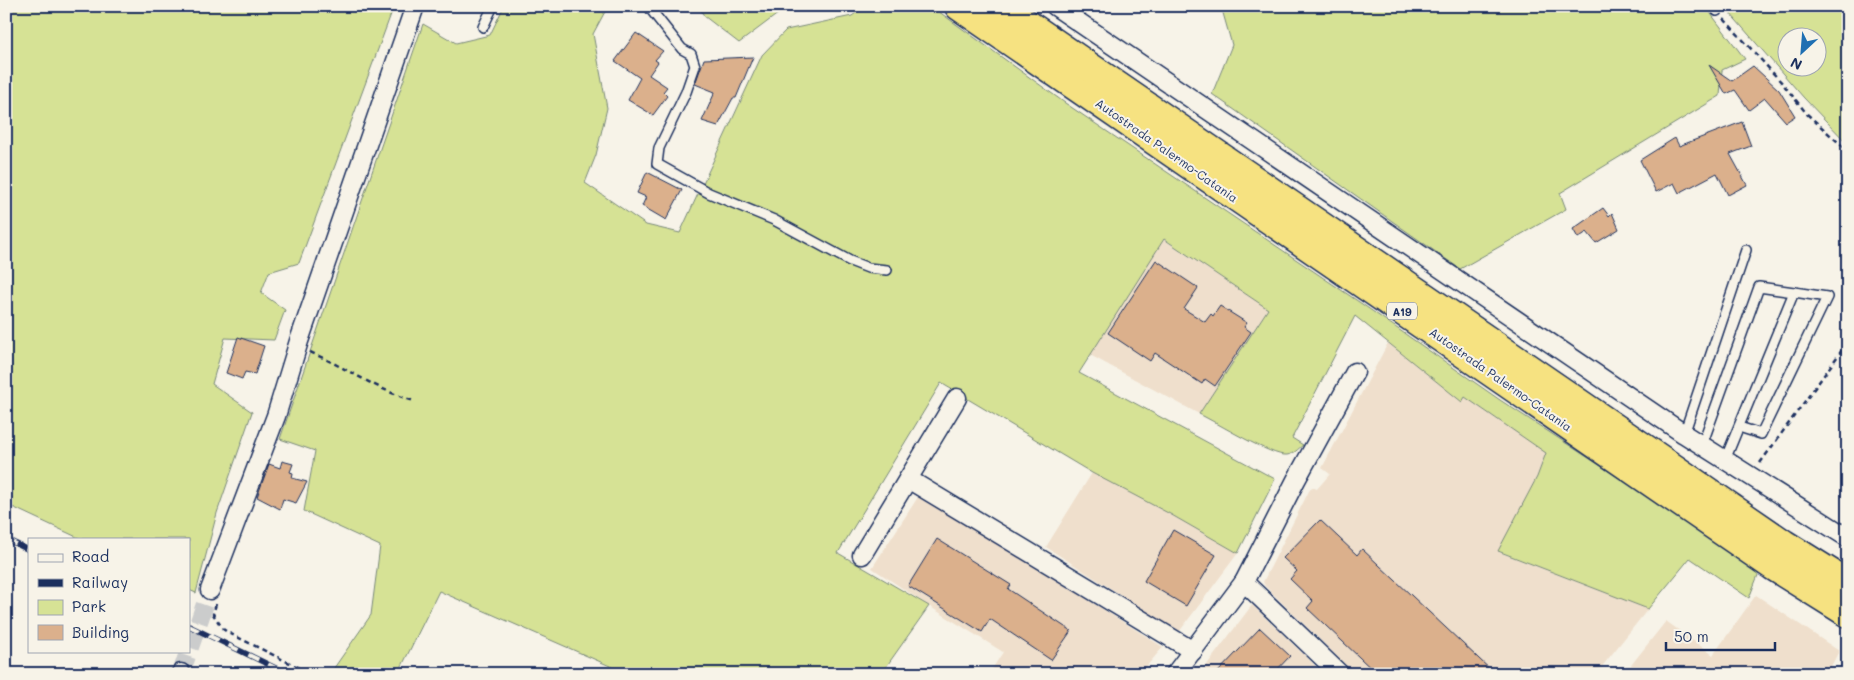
<svg xmlns="http://www.w3.org/2000/svg" width="1854" height="680" viewBox="0 0 1854 680" font-family="Mali,sans-serif">
<rect width="100%" height="100%" fill="#f7f3e8"/>
<filter id="ink" filterUnits="userSpaceOnUse"><feTurbulence type="fractalNoise" baseFrequency=".02" numOctaves="2"/><feDisplacementMap in="SourceGraphic" scale="10" xChannelSelector="R" yChannelSelector="G"/><feConvolveMatrix kernelMatrix="1 2 1 2 8 2 1 2 1" color-interpolation-filters="sRGB"/></filter>
<g filter="url(#ink)">
<g fill="#efdfcc">
<polygon points="1163,239 1268,309 1199,414 1090,355"/>
<polygon points="1388,343 1462,402 1465,397 1546,453 1537,477 1499,552 1648,609 1596,674 1355,674 1265,586 1263,582 1309,491 1312,487 1317,489 1330,474 1322,468"/>
<polygon points="1092,473 1170,514 1238,553 1179,632 1046,547"/>
<polygon points="920,494 1163,647 1140,674 989,674 1003,652 929,606 872,568"/>
<polygon points="1756,595 1839,651 1827,674 1624,674 1666,621 1713,655"/>
<polygon points="1252,605 1324,674 1200,674"/>
</g>
<g fill="#d6e295" stroke="#78887a" fill-rule="evenodd">
<polygon points="6,6 394,6 299,263 269,272 261,293 285,310 274,340 225,338 212,384 252,412 217,513 196,593 189,590 189,539 81,539 6,504"/>
<path d="M504 6H608L593 34 607 108 596 155 585 183 646 225 680 233 762 55 786 30 852 16 865 6H931L1065 103 1362 304 1500 400 1760 570 1749 598 1690 558 1648 609 1498 551 1537 477 1546 453 1465 397 1462 402 1355 316 1292 438 1303 445C1298 449 1294 454 1287 455 1272 457 1216 422 1199 414L1268 309 1164 239 1079 373 1275 479 1238 553 1170 514 1092 473 941 383 838 553 929 606 881 674H618L619 670 439 591 398 674H344L334 668 371 615 380 546 304 511 315 451 280 439 423 24 456 43 490 35Z"/>
<polygon points="699,6 824,6 779,13 739,43 704,16"/>
<polygon points="1221,6 1705,6 1745,59 1722,70 1720,96 1560,193 1566,209 1460,269 1212,94 1232,45"/>
<path d="M1730 6H1848V144L1804 98 1729 12ZM1786 38H1816V68H1786Z"/>
</g>
<g fill="#dbb08c" stroke="#1b2f5e">
<polygon points="636,33 663,51 655,60 658,62 649,75 667,87 663,92 667,96 653,115 628,100 640,78 615,61"/>
<polygon points="753,57 736,98 733,98 718,126 702,121 715,92 695,84 704,59"/>
<polygon points="1709,65 1732,81 1753,66 1779,90 1795,116 1786,122 1765,98 1749,110 1735,90 1726,94"/>
<polygon points="1742,122 1751,146 1730,154 1747,185 1728,195 1717,173 1679,193 1674,183 1656,192 1640,160 1675,138 1679,146"/>
<polygon points="647,172 682,190 666,220 642,206 646,197 637,193"/>
<polygon points="1603,208 1609,216 1612,213 1619,229 1596,243 1587,232 1578,238 1573,229"/>
<polygon points="1156,260 1198,288 1184,309 1205,322 1211,314 1213,316 1220,306 1247,323 1244,327 1251,332 1215,386 1205,379 1202,384 1155,353 1150,361 1108,333"/>
<polygon points="238,337 264,346 255,374 245,372 242,379 226,373"/>
<polygon points="282,461 293,464 290,472 293,473 292,478 307,482 296,503 283,499 280,509 257,497 269,464 280,468"/>
<polygon points="1320,520 1357,555 1362,549 1495,674 1377,674 1307,608 1313,601 1290,579 1297,571 1283,558"/>
<polygon points="1173,530 1216,555 1186,606 1144,581"/>
<polygon points="937,539 1011,585 1008,589 1071,631 1051,660 990,619 982,632 908,586"/>
<polygon points="1260,628 1290,656 1273,674 1216,674"/>
</g>
<g fill="none" stroke-linecap="round" stroke-linejoin="round">
<polyline stroke="#cbcccc" stroke-width="18" stroke-dasharray="18 9" stroke-linecap="butt" points="181,673 210,590"/>
<g stroke="#1b2f5e" stroke-width="12">
<g id="service">
<polyline points="648,6 682,49 691,54 695,66 686,92 659,148 657,164 709,193 774,220 850,261 868,268 887,270"/>
<polyline points="1717,11 1720,6"/>
<polyline points="483,27 493,6"/>
<polyline points="1739,427 1761,434 1827,297 1794,292"/>
<polyline points="1684,434 1746,250"/>
<polyline points="1702,445 1759,287 1794,292 1725,460"/>
</g>
</g>
<g stroke="#1b2f5e" stroke-width="21">
<g id="minor">
<polyline points="1055,6 1684,434 1848,538"/>
<polyline points="908,479 1193,651"/>
<polyline points="862,555 957,398"/>
<polyline points="1244,582 1340,674"/>
<polyline points="210,590 276,416 299,341 415,6"/>
<polyline points="181,674 181,673"/>
<polyline points="1175,674 1244,582 1296,480 1355,372"/>
</g>
</g>
<g stroke="#1b2f5e" stroke-width="31">
<g id="motorway">
<polyline points="959,6 1773,566 1848,613"/>
<polyline points="1001,6 1784,544 1848,584"/>
</g>
</g>
<g stroke="#1b2f5e" stroke-width="2.5" stroke-dasharray="5 4" stroke-linecap="butt">
<polyline points="1724,19 1783,84 1807,114 1848,151"/>
<path d="M310 352C347 368 375 389 414 401"/>
<polyline points="1760,463 1848,342"/>
<polyline points="216,604 213,614 223,629 227,632 312,674"/>
</g>
<use href="#service" stroke="#f7f3e8" stroke-width="9"/>
<use href="#minor" stroke="#f7f3e8" stroke-width="18"/>
<use href="#motorway" stroke="#f6e281" stroke-width="28"/>
<g stroke="#1b2f5e" stroke-width="5.5">
<g id="rail">
<polyline points="6,539 29,550"/>
<polyline points="189,626 288,674"/>
</g>
</g>
<use href="#rail" stroke="#f7f3e8" stroke-width="4" stroke-dasharray="11" stroke-linecap="butt"/>
</g>
</g>
<g text-anchor="middle" dominant-baseline="central" stroke-width="4" stroke-linejoin="round" paint-order="stroke">
<rect fill="#f7f3e8" stroke="#5d6a87" stroke-width="1" x="1387" y="302.5" width="30" height="17" rx="4"/>
<g font-size="11" font-weight="bold" fill="#1b2f5e">
<text x="1402" y="311">A19</text>
</g>
<g font-size="12" fill="#1b2f5e" stroke="#f7f3e8">
<text transform="translate(1167 150) rotate(35)">Autostrada Palermo-Catania</text>
<text transform="translate(1501 379) rotate(35)">Autostrada Palermo-Catania</text>
</g>
</g>
<rect width="1854" height="680" fill="none" stroke="#f7f3e8" stroke-width="25"/>
<rect x="12" y="12" width="1829" height="655" fill="none" stroke="#1b2f5e" stroke-width="2" filter="url(#ink)"/>
<rect x="28" y="538" width="162" height="115" fill="#f7f3e8" stroke="#9fa5b1"/>
<rect x="38" y="554" width="25" height="8" fill="#f7f3e8" stroke="#9fa5b1"/>
<text x="72" y="562" font-size="15" fill="#1b2f5e">Road</text>
<rect x="38" y="579" width="25" height="8" fill="#1b2f5e" stroke="#9fa5b1"/>
<text x="72" y="588" font-size="15" fill="#1b2f5e">Railway</text>
<rect x="38" y="600" width="25" height="15" fill="#d6e295" stroke="#9fa5b1"/>
<text x="72" y="612" font-size="15" fill="#1b2f5e">Park</text>
<rect x="38" y="625" width="25" height="15" fill="#dbb08c" stroke="#9fa5b1"/>
<text x="72" y="638" font-size="15" fill="#1b2f5e">Building</text>
<g transform="translate(1802 52) rotate(206)"><circle r="24" fill="#f7f3e8" stroke="#9fa5b1"/>
<path d="M0-4L9 19L0 12L-9 19Z" fill="#1f6fb2"/>
<text y="-8" font-size="14" font-weight="bold" text-anchor="middle" fill="#1b2f5e">N</text>
</g>
<path d="M1666 642v8h109v-8" fill="none" stroke="#1b2f5e" stroke-width="2.5"/>
<text x="1674" y="642" font-size="15" fill="#1b2f5e" stroke="#f7f3e8" stroke-width="4" paint-order="stroke">50 m</text>
</svg>
